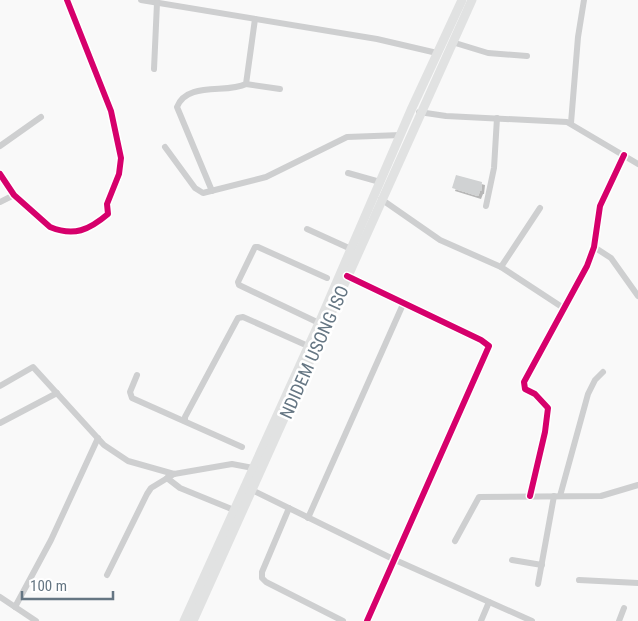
<svg xmlns="http://www.w3.org/2000/svg" width="638" height="621" viewBox="0 0 638 621" font-family="'Roboto Condensed',sans-serif">
<defs>
<filter id="shadow"><feDropShadow dx="3" dy="3" stdDeviation="0" flood-color="#0004"/></filter>
</defs>
<rect width="100%" height="100%" fill="#f9f9f9"/>
<polygon fill="#d0d2d3" filter="url(#shadow)" points="456,175 482,182 481,191 480,191 478,196 452,188"/>
<g fill="none" stroke-linecap="round" stroke-linejoin="round">
<g stroke="#cecfd0" stroke-width="6">
<polyline points="141,0 377,39 437,53"/>
<polyline points="452,42 488,53 527,56"/>
<polyline points="154,69 157,3"/>
<polyline points="246,84 280,89"/>
<polyline points="419,112 446,116 567,122 638,164"/>
<polyline points="571,123 578,37 584,0"/>
<polyline points="0,146 41,117"/>
<polyline points="165,147 195,188 203,193 266,177 347,137 401,135"/>
<polyline points="348,173 380,182"/>
<path d="M0 174 14 195 50 227C74 237 89 230 108 214L107 204 119 174 121 158 111 111 67 0"/>
<path d="M212 191 177 107C187 81 227 94 246 84L255 19"/>
<polyline points="381,199 440,240 501,267 565,309"/>
<polyline points="0,202 14,195"/>
<polyline points="486,206 494,168 497,118"/>
<polyline points="307,229 351,249"/>
<polyline points="594,247 611,258 638,296"/>
<polyline points="501,267 540,208"/>
<polyline points="347,276 481,340 489,346 367,621"/>
<polyline points="319,323 239,285 238,282 255,247 258,247 327,278"/>
<polyline points="137,375 130,392 132,398 242,447"/>
<polyline points="0,386 33,367 104,445 128,461 174,474 232,464 253,468"/>
<polyline points="185,421 185,417 238,318 243,317 308,346"/>
<polyline points="0,423 57,393"/>
<polyline points="167,478 180,488 234,510"/>
<polyline points="252,490 393,559 532,621"/>
<polyline points="530,496 545,432 548,408 535,394 525,389 524,382 587,266 594,247 600,206 624,155"/>
<polyline points="560,496 588,394 595,380 603,372"/>
<polyline points="289,508 262,572 262,578 266,582 343,621"/>
<polyline points="308,518 404,302"/>
<polyline points="455,541 479,497 601,496 638,485"/>
<polyline points="512,560 542,565"/>
<polyline points="107,575 147,494 151,488 174,474"/>
<polyline points="579,580 638,583"/>
<polyline points="538,584 554,496"/>
<polyline points="0,597 36,621"/>
<polyline points="15,607 51,540 98,438"/>
<polyline points="481,621 489,602"/>
<polyline points="619,621 624,608"/>
</g>
<g stroke="#e1e2e2" stroke-width="9">
<polyline points="184,621 319,323 411,110 462,0"/>
<polyline points="193,621 472,0"/>
</g>
<g stroke="#fff" stroke-width="9">
<g id="cycleway">
<path d="M0 174 14 195 50 227C74 237 89 230 108 214L107 204 119 174 121 158 111 111 67 0"/>
<polyline points="347,276 481,340 489,346 367,621"/>
<polyline points="530,496 545,432 548,408 535,394 525,389 524,382 587,266 594,247 600,206 624,155"/>
</g>
</g>
<use href="#cycleway" stroke="#d6006c" stroke-width="6"/>
</g>
<g text-anchor="middle" dominant-baseline="central" stroke-width="5" stroke-linejoin="round" paint-order="stroke">
<g font-size="18" fill="#657683" stroke="#fff">
<text transform="translate(314 352) rotate(-66)">NDIDEM USONG ISO</text>
</g>
</g>
<path d="M22 591v8h91v-8" fill="none" stroke="#657683" stroke-width="2.5"/>
<text x="30" y="591" font-size="15" fill="#657683" stroke="#ffffff" stroke-width="4" paint-order="stroke">100 m</text>
</svg>
